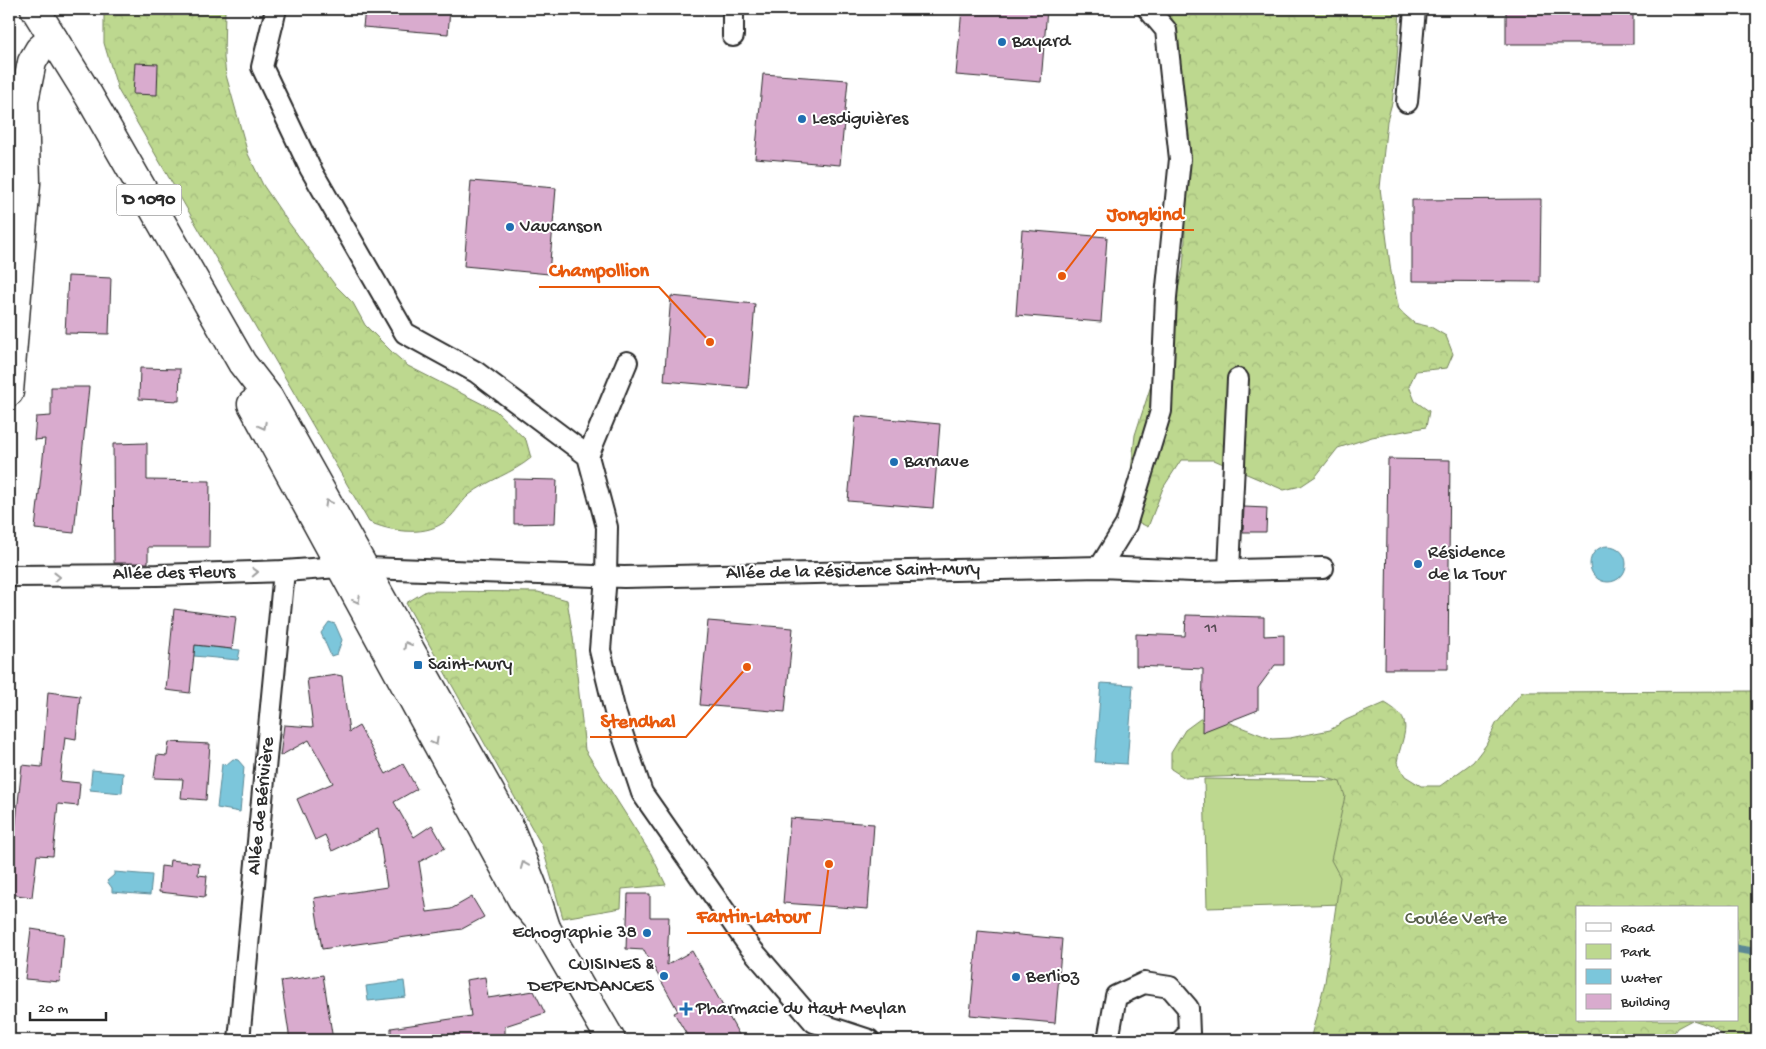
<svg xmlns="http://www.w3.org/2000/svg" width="1766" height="1049" viewBox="0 0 1766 1049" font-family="'Gochi Hand',sans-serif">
<defs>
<pattern id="forest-crowns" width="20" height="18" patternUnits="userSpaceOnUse" patternTransform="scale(1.25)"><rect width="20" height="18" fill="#bdd88f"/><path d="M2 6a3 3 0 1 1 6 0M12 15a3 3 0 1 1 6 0" fill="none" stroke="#a3ba7c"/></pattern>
</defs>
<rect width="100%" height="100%" fill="#fff"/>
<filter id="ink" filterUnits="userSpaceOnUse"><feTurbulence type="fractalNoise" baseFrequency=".02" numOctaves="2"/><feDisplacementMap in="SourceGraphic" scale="10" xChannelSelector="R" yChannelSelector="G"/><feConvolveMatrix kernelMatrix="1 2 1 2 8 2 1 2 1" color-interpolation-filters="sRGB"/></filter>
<g filter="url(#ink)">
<polygon fill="#bdd88f" stroke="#74825d" points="1204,779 1345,781 1344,904 1207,908"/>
<g fill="url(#forest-crowns)" stroke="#74825d">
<path d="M104 9H225L224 58 226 75 248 154 263 185 286 219 335 285 353 303 365 325 393 353 408 366 496 411 526 440 531 458C513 473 488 480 469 495 459 504 454 516 443 523 422 537 390 531 369 522L118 90 104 43Z"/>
<polygon points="1157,9 1400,9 1397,60 1392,103 1387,121 1380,188 1391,272 1399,310 1414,323 1431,327 1446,336 1453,354 1447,368 1416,371 1409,386 1415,401 1429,411 1426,427 1372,437 1338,448 1316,476 1301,486 1284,490 1214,460 1181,460 1163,488 1148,527 1126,516 1135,435 1164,345 1183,268 1185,241 1184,206"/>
<polygon points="426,591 538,592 567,600 573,637 585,750 651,854 666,885 622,889 621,908 563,918 542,846 406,603"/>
<path d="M1757 691V1040H1730L1711 1026 1693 1020H1737V908H1577V1020H1692L1677 1028 1669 1040H1310L1325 982 1340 877 1331 860 1345 796 1340 782 1321 776 1281 775 1185 778 1171 769V753L1185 730 1200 719 1217 718 1272 739 1290 738 1330 730 1346 720 1385 703C1416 721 1403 732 1397 762L1405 776 1421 786H1440L1473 762 1486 745 1496 724 1522 692Z"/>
</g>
<g fill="#7bc6db" stroke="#5b8895">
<circle cx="1608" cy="564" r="18"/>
<polygon points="329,622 335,624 342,640 337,654 331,656 321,633"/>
<polygon points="184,644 240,650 238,660 183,655"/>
<polygon points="1101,683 1133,685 1127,764 1095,762"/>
<polygon points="233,759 238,760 244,767 240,812 217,808 222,764 226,765"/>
<polygon points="92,770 123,773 122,793 90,790"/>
<polygon points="114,872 152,875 150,895 112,892 112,888 107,881 114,875"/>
<polygon points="404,981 406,997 368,1001 366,986"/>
</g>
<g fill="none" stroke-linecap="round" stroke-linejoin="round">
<polyline stroke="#5b8895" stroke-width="8" points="1737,949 1757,952"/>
</g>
<g fill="#d9abce" stroke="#2b2b2b">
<polygon points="365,9 450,9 448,34 363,27"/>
<polygon points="962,9 1047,9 1041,82 956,75"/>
<rect x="1506" y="9" width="127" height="35"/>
<polygon points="135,63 158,64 157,95 133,94"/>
<polygon points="763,74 848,80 840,165 755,158"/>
<polygon points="471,181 556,188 549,274 464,266"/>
<polygon points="1541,199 1540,282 1412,281 1412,200"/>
<polygon points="1022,230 1107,237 1101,322 1016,315"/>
<polygon points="68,276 111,278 109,334 65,333"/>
<polygon points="671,296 755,304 748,388 664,381"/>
<polygon points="140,368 180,369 179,401 139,399"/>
<polygon points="51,387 89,387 74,533 35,529 45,439 34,440 36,417 51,416"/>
<polygon points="856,416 940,424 933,508 848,501"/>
<polygon points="147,443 147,480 210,481 209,547 148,547 148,563 114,563 113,444"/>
<polygon points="1388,459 1450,460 1448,669 1385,669"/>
<polygon points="514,479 557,480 555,523 514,524"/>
<polygon points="1244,507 1267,508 1266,532 1243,532"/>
<polygon points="174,609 236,617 232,649 195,645 190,693 166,690"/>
<polygon points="1186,615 1264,617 1264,636 1284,635 1284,665 1275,665 1258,688 1258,710 1202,732 1203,669 1136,666 1136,634 1185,636"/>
<polygon points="708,621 793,628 785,712 700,705"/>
<polygon points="337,675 342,676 349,732 359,726 386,774 403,764 417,789 394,802 414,837 432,825 445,848 419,862 427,912 451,909 472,897 484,917 462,929 322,949 314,898 387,887 378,829 332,851 325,835 315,840 297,799 333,783 309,740 280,756 284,725 313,727 307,679"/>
<polygon points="48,692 80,696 76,739 65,737 60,781 80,783 78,806 58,804 53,856 37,855 32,897 9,894 9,850 13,850 22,765 42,767"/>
<polygon points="169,742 210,744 206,800 181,798 183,779 154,778 157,755 167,756"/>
<polygon points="790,818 874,824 868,909 783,903"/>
<polygon points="170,860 199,863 198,875 207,876 205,897 159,892 161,866 169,867"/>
<polygon points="628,894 650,894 650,917 669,917 667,965 692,951 742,1040 690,1040 674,1013 678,1011 644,950 626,949"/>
<polygon points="31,929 64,934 60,982 25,979"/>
<polygon points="978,931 1062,939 1055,1023 970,1015"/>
<polygon points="323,975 333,1040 290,1040 281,981"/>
<polygon points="485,977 488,998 534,991 545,1013 505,1026 505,1040 391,1040 391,1028 471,1016 466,980"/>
</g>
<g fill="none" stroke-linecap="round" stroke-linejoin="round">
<g stroke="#2b2b2b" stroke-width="24">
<g id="street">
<polyline points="276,9 262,67 310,168 405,333 476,372 588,456 607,527 606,576 600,650 615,712 642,793 749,946 814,1022 869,1040"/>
<polyline points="733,36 733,9"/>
<polyline points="1407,102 1415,9"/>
<polyline points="588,456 627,362"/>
<polyline points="1100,567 1126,525 1161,411 1166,297 1180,159 1166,30 1148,9"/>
<polyline points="1229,570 1238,379"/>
<polyline points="9,576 157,575 284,571 339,567 624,577 1100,567 1193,571 1323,568"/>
<polyline points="239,1040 284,571"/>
<polyline points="1108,1040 1116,996 1144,983 1170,987 1188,1008 1189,1033 1182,1040"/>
</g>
</g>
<g stroke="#2b2b2b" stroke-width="31">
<polyline id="secondary" points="9,392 26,183 24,101 32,62 39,50 53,38"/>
</g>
<g stroke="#2b2b2b" stroke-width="31">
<g id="primary">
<polyline points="35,9 89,96 242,363 269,398 509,826 534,890 546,928"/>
<polyline points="252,404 524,903 546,928 611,1040"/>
</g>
</g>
<use href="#street" stroke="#fff" stroke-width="20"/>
<use href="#secondary" stroke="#fff" stroke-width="28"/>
<use href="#primary" stroke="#fff" stroke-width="28"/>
</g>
<defs><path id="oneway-chevron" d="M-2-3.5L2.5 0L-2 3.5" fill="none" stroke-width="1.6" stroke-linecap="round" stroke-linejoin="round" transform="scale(1.25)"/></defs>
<g stroke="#a0a0a0">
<use href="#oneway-chevron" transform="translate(263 426) rotate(62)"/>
<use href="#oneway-chevron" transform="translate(328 503) rotate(-119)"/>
<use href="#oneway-chevron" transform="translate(255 572) rotate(-2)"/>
<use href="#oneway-chevron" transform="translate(57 577) rotate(-1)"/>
<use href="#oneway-chevron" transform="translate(357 600) rotate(61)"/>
<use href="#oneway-chevron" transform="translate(407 645) rotate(-119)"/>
<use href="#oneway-chevron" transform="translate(435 742) rotate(61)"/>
<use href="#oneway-chevron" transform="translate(524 865) rotate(-112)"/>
</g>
</g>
<g fill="#1f6fb2" stroke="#fff" stroke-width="2">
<circle cx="1002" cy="42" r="5"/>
<circle cx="802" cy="119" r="5"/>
<circle cx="510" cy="227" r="5"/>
<circle cx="894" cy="462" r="5"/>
<circle cx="1418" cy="564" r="5"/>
<rect x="413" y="660" width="10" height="10" rx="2.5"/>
<circle cx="647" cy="933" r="5"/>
<circle cx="664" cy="976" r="5"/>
<circle cx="1016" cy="977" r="5"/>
<path d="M683.5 1001.5h5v5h5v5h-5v5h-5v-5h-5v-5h5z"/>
</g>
<g text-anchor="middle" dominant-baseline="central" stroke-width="4" stroke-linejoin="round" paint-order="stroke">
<g font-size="16" fill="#564b54">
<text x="1211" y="629">11</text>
</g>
<rect fill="#fff" stroke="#6b6b6b" stroke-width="1" x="116.5" y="184.5" width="65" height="31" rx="4"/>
<g font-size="18" font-weight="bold" fill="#2b2b2b">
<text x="149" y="200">D 1090</text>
</g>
<g font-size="19" fill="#2b2b2b" stroke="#fff" text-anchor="start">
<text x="1012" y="42">Bayard</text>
<text x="812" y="119">Lesdiguières</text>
<text x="520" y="227">Vaucanson</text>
<text x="904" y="462">Barnave</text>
<text x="1428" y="553">Résidence<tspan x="1428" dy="22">de la Tour</tspan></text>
<text x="428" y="665">Saint-Mury</text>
<text x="637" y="933" text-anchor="end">Echographie 38</text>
<text x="654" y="965" text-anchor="end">CUISINES &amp;<tspan x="654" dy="22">DEPENDANCES</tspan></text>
<text x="1026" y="977">Berlioz</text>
<text x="696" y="1009">Pharmacie du Haut Meylan</text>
</g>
<g font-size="19" fill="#2b2b2b" stroke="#fff">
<text transform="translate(853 572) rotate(-1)">Allée de la Résidence Saint-Mury</text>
<text transform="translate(174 574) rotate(-1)">Allée des Fleurs</text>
<text transform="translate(262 806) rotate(-84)">Allée de Bérivière</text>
</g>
<g font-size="19" fill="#575f49" stroke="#fff">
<text x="1456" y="919">Coulée Verte</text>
</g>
</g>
<path fill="none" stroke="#e8590c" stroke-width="2" d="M1062 276L1097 230H1194M710 342L659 287H539M747 667L686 737H590M829 864L820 933H687"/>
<g fill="#e8590c" stroke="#fff" stroke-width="2">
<circle cx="1062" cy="276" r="5"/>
<circle cx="710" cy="342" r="5"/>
<circle cx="747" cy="667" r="5"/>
<circle cx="829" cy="864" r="5"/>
</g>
<g font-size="20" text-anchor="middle" font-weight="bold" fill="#e8590c" stroke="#fff" stroke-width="4" stroke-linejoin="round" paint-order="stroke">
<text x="1145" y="220">Jongkind</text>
<text x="599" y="276">Champollion</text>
<text x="638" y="727">Stendhal</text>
<text x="753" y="922">Fantin-Latour</text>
</g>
<rect width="1766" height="1049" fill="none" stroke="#fff" stroke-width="30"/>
<rect x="15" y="15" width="1736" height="1019" fill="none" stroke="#2b2b2b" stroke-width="2" filter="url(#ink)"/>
<rect x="1576" y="906" width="162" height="115" fill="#ffffff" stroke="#aaaaaa"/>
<rect x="1586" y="923" width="25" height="8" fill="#ffffff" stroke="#aaaaaa"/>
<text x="1621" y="932" font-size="15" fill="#2b2b2b">Road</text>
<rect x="1586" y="944" width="25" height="15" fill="#bdd88f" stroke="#aaaaaa"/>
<text x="1621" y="956" font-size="15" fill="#2b2b2b">Park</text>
<rect x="1586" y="969" width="25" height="15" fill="#7bc6db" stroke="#aaaaaa"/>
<text x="1621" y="982" font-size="15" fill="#2b2b2b">Water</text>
<rect x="1586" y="994" width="25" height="15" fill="#d9abce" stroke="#aaaaaa"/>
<text x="1621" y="1006" font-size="15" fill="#2b2b2b">Building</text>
<path d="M30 1012v8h76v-8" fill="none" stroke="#2b2b2b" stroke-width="2.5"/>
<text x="38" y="1012" font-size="15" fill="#2b2b2b" stroke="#ffffff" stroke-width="4" paint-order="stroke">20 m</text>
</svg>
